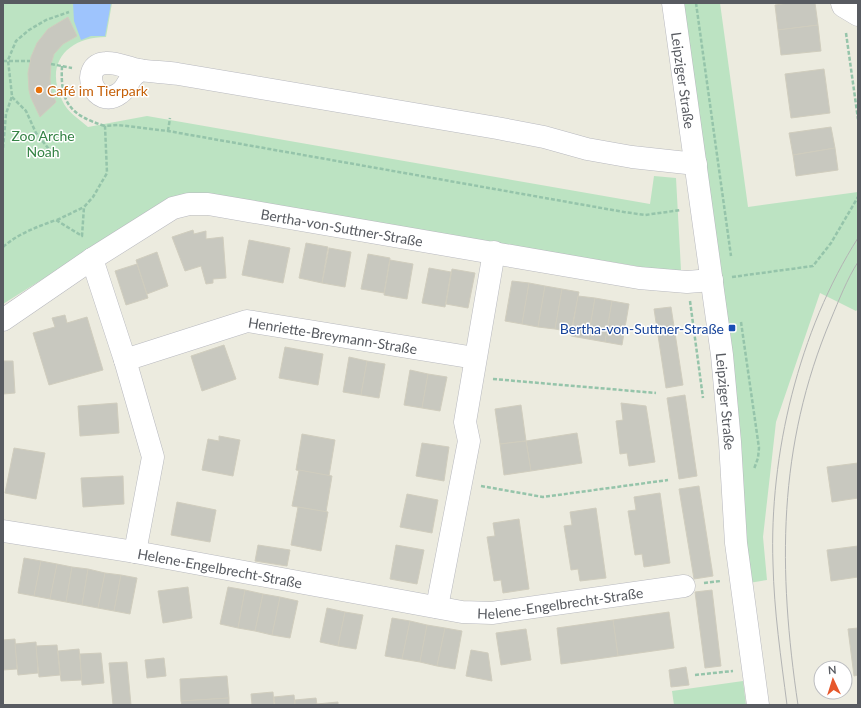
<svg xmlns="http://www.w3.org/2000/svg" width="861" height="708" viewBox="0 0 861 708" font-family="Lato,sans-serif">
<rect width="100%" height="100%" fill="#ecebdf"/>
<g fill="#bce3c2">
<path d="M3 3H112L106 37C68 37 44 63 62 100 67 112 79 119 88 127L147 116 650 204 654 176 676 178 681 270 672 272 205 195 167 201 3 304Z"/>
<polygon points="677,3 720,3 748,207 858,192 858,309 856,311 820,293 776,422 763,537 767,580 743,584"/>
<polygon points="743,681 746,705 674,705 672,691"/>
</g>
<polygon fill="#9ec4fd" points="73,3 111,3 105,36 91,36 81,40 74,21"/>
<g fill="#c8c8bf" stroke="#d0cdbe">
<polygon points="790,3 815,3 818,25 778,30 775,5"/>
<polygon points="68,17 77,36 63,44 54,54 51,64 50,79 51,91 56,102 40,117 31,98 29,90 28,73 31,57 37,43 48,29"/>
<polygon points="818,25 821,51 781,55 778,30"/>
<polygon points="824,69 830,113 791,118 785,74"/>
<polygon points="831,127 835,148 793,155 789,133"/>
<polygon points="835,148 838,170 796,176 793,155"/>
<polygon points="193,230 194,234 206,231 206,239 223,237 226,278 213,279 213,283 206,284 201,266 185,271 172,237"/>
<polygon points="249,240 290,248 283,283 242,275"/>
<polygon points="306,243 328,247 322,283 299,278"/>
<polygon points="329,248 351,252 345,287 322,283"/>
<polygon points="157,252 168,286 147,294 136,260"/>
<polygon points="368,254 390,258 384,293 361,289"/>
<polygon points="390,260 413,264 407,299 384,295"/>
<polygon points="137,264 148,298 126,305 115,271"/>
<polygon points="429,268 451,272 445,307 422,303"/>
<polygon points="452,269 475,273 468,308 446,304"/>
<polygon points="512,281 529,283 522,324 505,321"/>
<polygon points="529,283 545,286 538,327 522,324"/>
<polygon points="545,286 562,289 555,329 538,327"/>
<polygon points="562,289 579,292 571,332 555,329"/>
<polygon points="578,296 595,298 588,339 571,336"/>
<polygon points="595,298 612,301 605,342 588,339"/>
<polygon points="612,301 629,304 622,345 605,342"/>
<polygon points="671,307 683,385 666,388 654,309"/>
<polygon points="65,315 67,323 87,317 103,370 49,385 33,333 55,327 52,318"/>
<polygon points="224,345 236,379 202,391 191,356"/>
<polygon points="285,347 323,354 318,385 279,378"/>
<polygon points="349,357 367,361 361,395 343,392"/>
<polygon points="3,361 13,361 15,393 3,394"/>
<polygon points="367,361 385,364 379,398 361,395"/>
<polygon points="410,370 428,374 422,408 404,405"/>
<polygon points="428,374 447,377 440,411 422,408"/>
<polygon points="685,395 697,476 679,479 667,398"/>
<polygon points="117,403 119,433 80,436 78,406"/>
<polygon points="621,403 646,406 655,462 629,466 627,453 620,454 616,421 623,420"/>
<polygon points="521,405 526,441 500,444 495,409"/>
<polygon points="577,433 582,463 531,471 526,441"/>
<polygon points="302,434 335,440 329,476 296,470"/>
<polygon points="219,436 240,440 233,476 202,470 208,439 219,441"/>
<polygon points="526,441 531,471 504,475 500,444"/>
<polygon points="422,443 449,447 444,481 416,476"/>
<polygon points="14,448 45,453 36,499 5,493"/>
<polygon points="858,463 858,498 832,502 827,467"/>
<polygon points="299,470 332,476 326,512 292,506"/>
<polygon points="123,476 124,504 83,507 81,478"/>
<polygon points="699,486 713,576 694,579 679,489"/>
<polygon points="660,493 670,563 644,567 642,554 635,555 628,511 636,510 634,497"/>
<polygon points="407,494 438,500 432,533 400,527"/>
<polygon points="177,502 216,510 210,542 171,535"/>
<polygon points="298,507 328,512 321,551 291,545"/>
<polygon points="596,508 606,578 580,581 578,569 571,570 564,526 572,525 570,512"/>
<polygon points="519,519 529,589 503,593 501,580 494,581 487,537 495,536 493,523"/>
<polygon points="258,545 290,550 287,566 255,561"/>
<polygon points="396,545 424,550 417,584 390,579"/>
<polygon points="858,546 858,577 831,581 827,550"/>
<polygon points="24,558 41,561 34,596 18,593"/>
<polygon points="41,561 57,564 50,599 34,596"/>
<polygon points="57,564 72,567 66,602 50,599"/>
<polygon points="72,567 88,569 82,605 66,602"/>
<polygon points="88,569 105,573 98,608 82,605"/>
<polygon points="105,573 121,575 114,611 98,608"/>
<polygon points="121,575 137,578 130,614 114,611"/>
<polygon points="188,587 192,618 163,623 158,591"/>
<polygon points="228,587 245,590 238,628 220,624"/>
<polygon points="245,590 263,594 255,631 238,628"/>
<polygon points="712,590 721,666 705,668 695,592"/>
<polygon points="263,594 280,597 272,635 255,631"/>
<polygon points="280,597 298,601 290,638 272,635"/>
<polygon points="327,608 345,612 338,646 320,642"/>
<polygon points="345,612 363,615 356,649 338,646"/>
<polygon points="669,612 674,648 618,656 613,620"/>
<polygon points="392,618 410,621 402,659 385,656"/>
<polygon points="613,620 618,656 561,664 557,628"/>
<polygon points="410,621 427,625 420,662 402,659"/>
<polygon points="427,625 445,628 437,666 420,662"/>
<polygon points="445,628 462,631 455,669 437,666"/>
<polygon points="858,628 858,675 854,676 848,629"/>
<polygon points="526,629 531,660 501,665 496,633"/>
<polygon points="15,639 17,669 3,670 3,640"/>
<polygon points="36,642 38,673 18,675 15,644"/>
<polygon points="57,645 60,675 39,677 36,646"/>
<polygon points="79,649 82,680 61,681 58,651"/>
<polygon points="471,650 488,653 492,681 466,676"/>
<polygon points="101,653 104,683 82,685 80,654"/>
<polygon points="164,658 166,676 147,678 145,660"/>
<polygon points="127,662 131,705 113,705 109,663"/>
<polygon points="686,667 689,685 671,687 669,670"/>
<polygon points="227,676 229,698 181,701 180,679"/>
<polygon points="273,692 274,705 252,705 251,694"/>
<polygon points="294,695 295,705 275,705 274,697"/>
<polygon points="229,698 229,705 182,705 181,701"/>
<polygon points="316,698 317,705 295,705 295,700"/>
<polygon points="338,702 338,705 317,705 317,704"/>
</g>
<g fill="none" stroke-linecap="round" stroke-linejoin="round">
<g stroke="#b8b9bf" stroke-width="23">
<g id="minor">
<path id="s1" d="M673 3 722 355 730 442 736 543 758 705"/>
<polyline points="842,3 843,6 858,15"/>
<path d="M140 70C138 72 135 74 133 76 128 81 126 89 120 93 95 112 77 65 106 63 116 62 128 68 139 70 152 72 165 72 178 74L497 128 544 137 587 149 632 157 696 164"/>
<polyline points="92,259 125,360 153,457 135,552"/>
<path id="s2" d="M3 320 92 259 173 208 189 204H208L639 278 687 282 712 280"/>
<path id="s3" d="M125 360 247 321 475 358"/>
<path id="s4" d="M3 531 135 552 462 612 492 613 684 586"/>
<polyline points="437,607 469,441 465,422 494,252"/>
</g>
</g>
<g stroke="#95c4aa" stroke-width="2.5" stroke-dasharray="4 2" stroke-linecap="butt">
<polyline points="696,3 731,256"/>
<polyline points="846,33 858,119"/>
<polyline points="3,61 30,61"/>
<polyline points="51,64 72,68"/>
<path d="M62 66C60 103 70 115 105 126"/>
<polyline points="12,97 26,111 36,133 52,153"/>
<polyline points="168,131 170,118"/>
<polyline points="3,148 6,114 12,96 8,60 16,41 29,30 46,20 69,12"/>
<polyline points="57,220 84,207"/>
<path d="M3 247C19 233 37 227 56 220L82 236 84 207 93 197 107 173 105 126 118 125 168 131 624 212 645 215 681 210"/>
<polyline points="732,277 813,266 831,243 858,197"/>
<polyline points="690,301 703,398"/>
<polyline points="741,322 759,448 758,458 754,469"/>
<polyline points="493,379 656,393"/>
<polyline points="481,486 543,497 668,480"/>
<polyline points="704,583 721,581"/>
<polyline points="695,675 733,671"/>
</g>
<use href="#minor" stroke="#fff" stroke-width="22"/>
<g stroke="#b3b4b4" stroke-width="1">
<path d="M787 705C781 658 774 611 773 564 769 455 799 330 858 238"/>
<path d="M798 705C778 570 777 447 831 319 839 300 847 279 858 262"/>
</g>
</g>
<circle fill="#e8710a" stroke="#fff" stroke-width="1.5" cx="39" cy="90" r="4"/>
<rect fill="#1a4fb4" stroke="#fff" stroke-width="1.5" x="728" y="324" width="8" height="8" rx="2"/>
<g text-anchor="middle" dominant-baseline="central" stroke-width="3" stroke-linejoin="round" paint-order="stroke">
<g font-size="14" fill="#585b61" stroke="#fff">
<text stroke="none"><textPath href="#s1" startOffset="78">Leipziger Straße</textPath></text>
<text stroke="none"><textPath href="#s2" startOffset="375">Bertha-von-Suttner-Straße</textPath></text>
<text stroke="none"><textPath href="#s3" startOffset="215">Henriette-Breymann-Straße</textPath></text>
<text stroke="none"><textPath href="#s1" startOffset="402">Leipziger Straße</textPath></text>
<text stroke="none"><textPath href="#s4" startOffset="220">Helene-Engelbrecht-Straße</textPath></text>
<text stroke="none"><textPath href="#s4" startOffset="565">Helene-Engelbrecht-Straße</textPath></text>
</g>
<g font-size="14" fill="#c56008" stroke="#fff" text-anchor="start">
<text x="47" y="90">Café im Tierpark</text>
</g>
<g font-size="14" fill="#358345" stroke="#fff">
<text x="43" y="135">Zoo Arche<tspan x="43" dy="16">Noah</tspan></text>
</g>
<g font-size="14" fill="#164399" stroke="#fff" text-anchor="end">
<text x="724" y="328">Bertha-von-Suttner-Straße</text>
</g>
</g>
<rect width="861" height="708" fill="none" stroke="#585b61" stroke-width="8"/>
<g transform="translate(833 680) rotate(356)"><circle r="19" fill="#ffffff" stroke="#bcbdc0"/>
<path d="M0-3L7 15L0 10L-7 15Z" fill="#e6572b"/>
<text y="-6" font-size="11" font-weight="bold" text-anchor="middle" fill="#585b61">N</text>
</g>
</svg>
